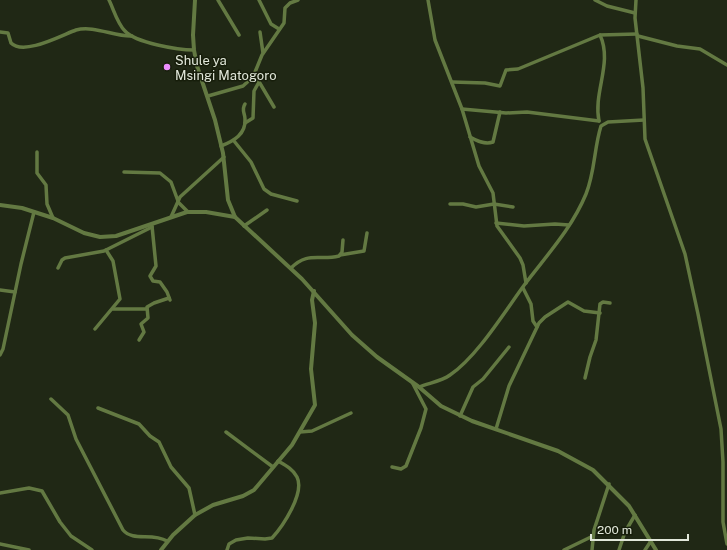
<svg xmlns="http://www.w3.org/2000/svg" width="727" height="550" viewBox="0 0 727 550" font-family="'Public Sans',sans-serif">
<rect width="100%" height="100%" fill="#202815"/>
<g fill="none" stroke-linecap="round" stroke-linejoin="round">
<g stroke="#637942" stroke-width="3.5">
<path d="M109 0C114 10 117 23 125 31 136 43 178 50 194 50"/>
<polyline points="218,0 239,35"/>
<polyline points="259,0 271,24 279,29"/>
<polyline points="428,0 435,40 462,109 479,166 493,193 497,226 520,258 523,265 526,283"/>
<polyline points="595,0 607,6 635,13"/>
<polyline points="636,0 635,18 643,88 645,139 685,254 698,314 721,429 723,462 723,522 727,544"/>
<path d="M0 32 8 33 11 43C24 56 62 35 76 30 94 25 115 37 132 36"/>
<polyline points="260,32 263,53"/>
<polyline points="638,36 677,46 700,49 727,65"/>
<polyline points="255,75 274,107"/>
<polyline points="452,82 485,83 500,86 506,70 518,69 600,35 637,34"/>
<polyline points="208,96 243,86 253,77 262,55 284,23 285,8 290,3 298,0"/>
<polyline points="462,109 506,113 527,112 599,121"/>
<path d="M599 121C593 92 613 63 600 35"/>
<polyline points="245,123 253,118 254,91 259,82"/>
<path d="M470 137C477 141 485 145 493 142L500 112"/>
<polyline points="234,141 251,162 264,189 271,194 297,201"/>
<path d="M221 146C234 141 246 134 245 119 245 113 241 110 245 104"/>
<polyline points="37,152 37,173 46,185 47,204 53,218"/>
<polyline points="124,172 160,173 171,182 178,201"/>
<polyline points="178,202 188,212"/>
<polyline points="450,204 463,204 476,207 494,204 513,207"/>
<polyline points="171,217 180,197 224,157"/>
<polyline points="496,223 524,226 555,224 569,225"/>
<polyline points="152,226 156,266 150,276 153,281 160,282 167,292 170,300"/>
<polyline points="244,226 267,210"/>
<polyline points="340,255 364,251 367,233"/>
<polyline points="58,268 62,260 65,258 104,251 152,227"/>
<path d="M291 268C308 251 319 261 339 256L342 252 343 240"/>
<polyline points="523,288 531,304 533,321 537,327"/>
<polyline points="0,290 15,292"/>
<polyline points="113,309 147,309"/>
<polyline points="95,329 120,299 113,261 106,250"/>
<polyline points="139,340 144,332 141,324 148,318 147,307 154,303 169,298"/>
<polyline points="0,355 3,349 21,264 34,212"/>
<polyline points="585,378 590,357 596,340 600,304 603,302 610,303"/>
<path d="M419 387C429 383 442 381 450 375 477 357 505 311 525 284 547 255 572 228 586 194 595 172 594 148 601 126L608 122 644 120"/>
<path d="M51 399 68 415 76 439 123 530C133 542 152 532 167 541"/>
<polyline points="98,408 139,424 150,436 159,442 171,467 189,488 195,515"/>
<polyline points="460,416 473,387 483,379 509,347"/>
<polyline points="496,429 509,386 539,323 545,317 568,302 584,311 600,313"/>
<polyline points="226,432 273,467"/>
<polyline points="300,432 312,431 351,413"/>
<polyline points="392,467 401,469 406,466 421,428 426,409 412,382"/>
<polyline points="0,493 29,488 42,491 60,522 71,536 92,550"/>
<polyline points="0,544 29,550"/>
<path d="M227 550 229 544 236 540 248 538 265 539 272 538C283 526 305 493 297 477 293 469 285 465 278 461"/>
<polyline points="564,550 593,536"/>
<polyline points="592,550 594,530 609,484"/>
<polyline points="619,550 625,532 635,515"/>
<polyline points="645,550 651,541"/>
</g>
<g stroke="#637942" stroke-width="4">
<polyline points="195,0 193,35 194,50 197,66 215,120 223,153 228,200 235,217"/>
<polyline points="0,205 22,208 53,218 84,233 100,237 116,236 187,212 206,212 235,217 302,279 352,335 377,357 419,387 441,406 472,421 558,451 593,470 629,506 656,550"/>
<polyline points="161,550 173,535 195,515 213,505 243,496 254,490 292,445 315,405 311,369 315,323 312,300 314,291"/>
</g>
</g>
<circle fill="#eb8dfc" stroke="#171e0b" stroke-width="1.5" cx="167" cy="67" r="4"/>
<g text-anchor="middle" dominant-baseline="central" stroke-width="3" stroke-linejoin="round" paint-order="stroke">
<g font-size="13" fill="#e1e7da" stroke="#171e0b" text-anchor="start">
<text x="175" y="60">Shule ya<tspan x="175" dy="15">Msingi Matogoro</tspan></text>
</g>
</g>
<path d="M591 534v6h97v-6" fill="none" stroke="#e1e7da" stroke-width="2"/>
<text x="597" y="534" font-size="12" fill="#e1e7da" stroke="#171e0b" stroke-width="3" paint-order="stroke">200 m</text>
</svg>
